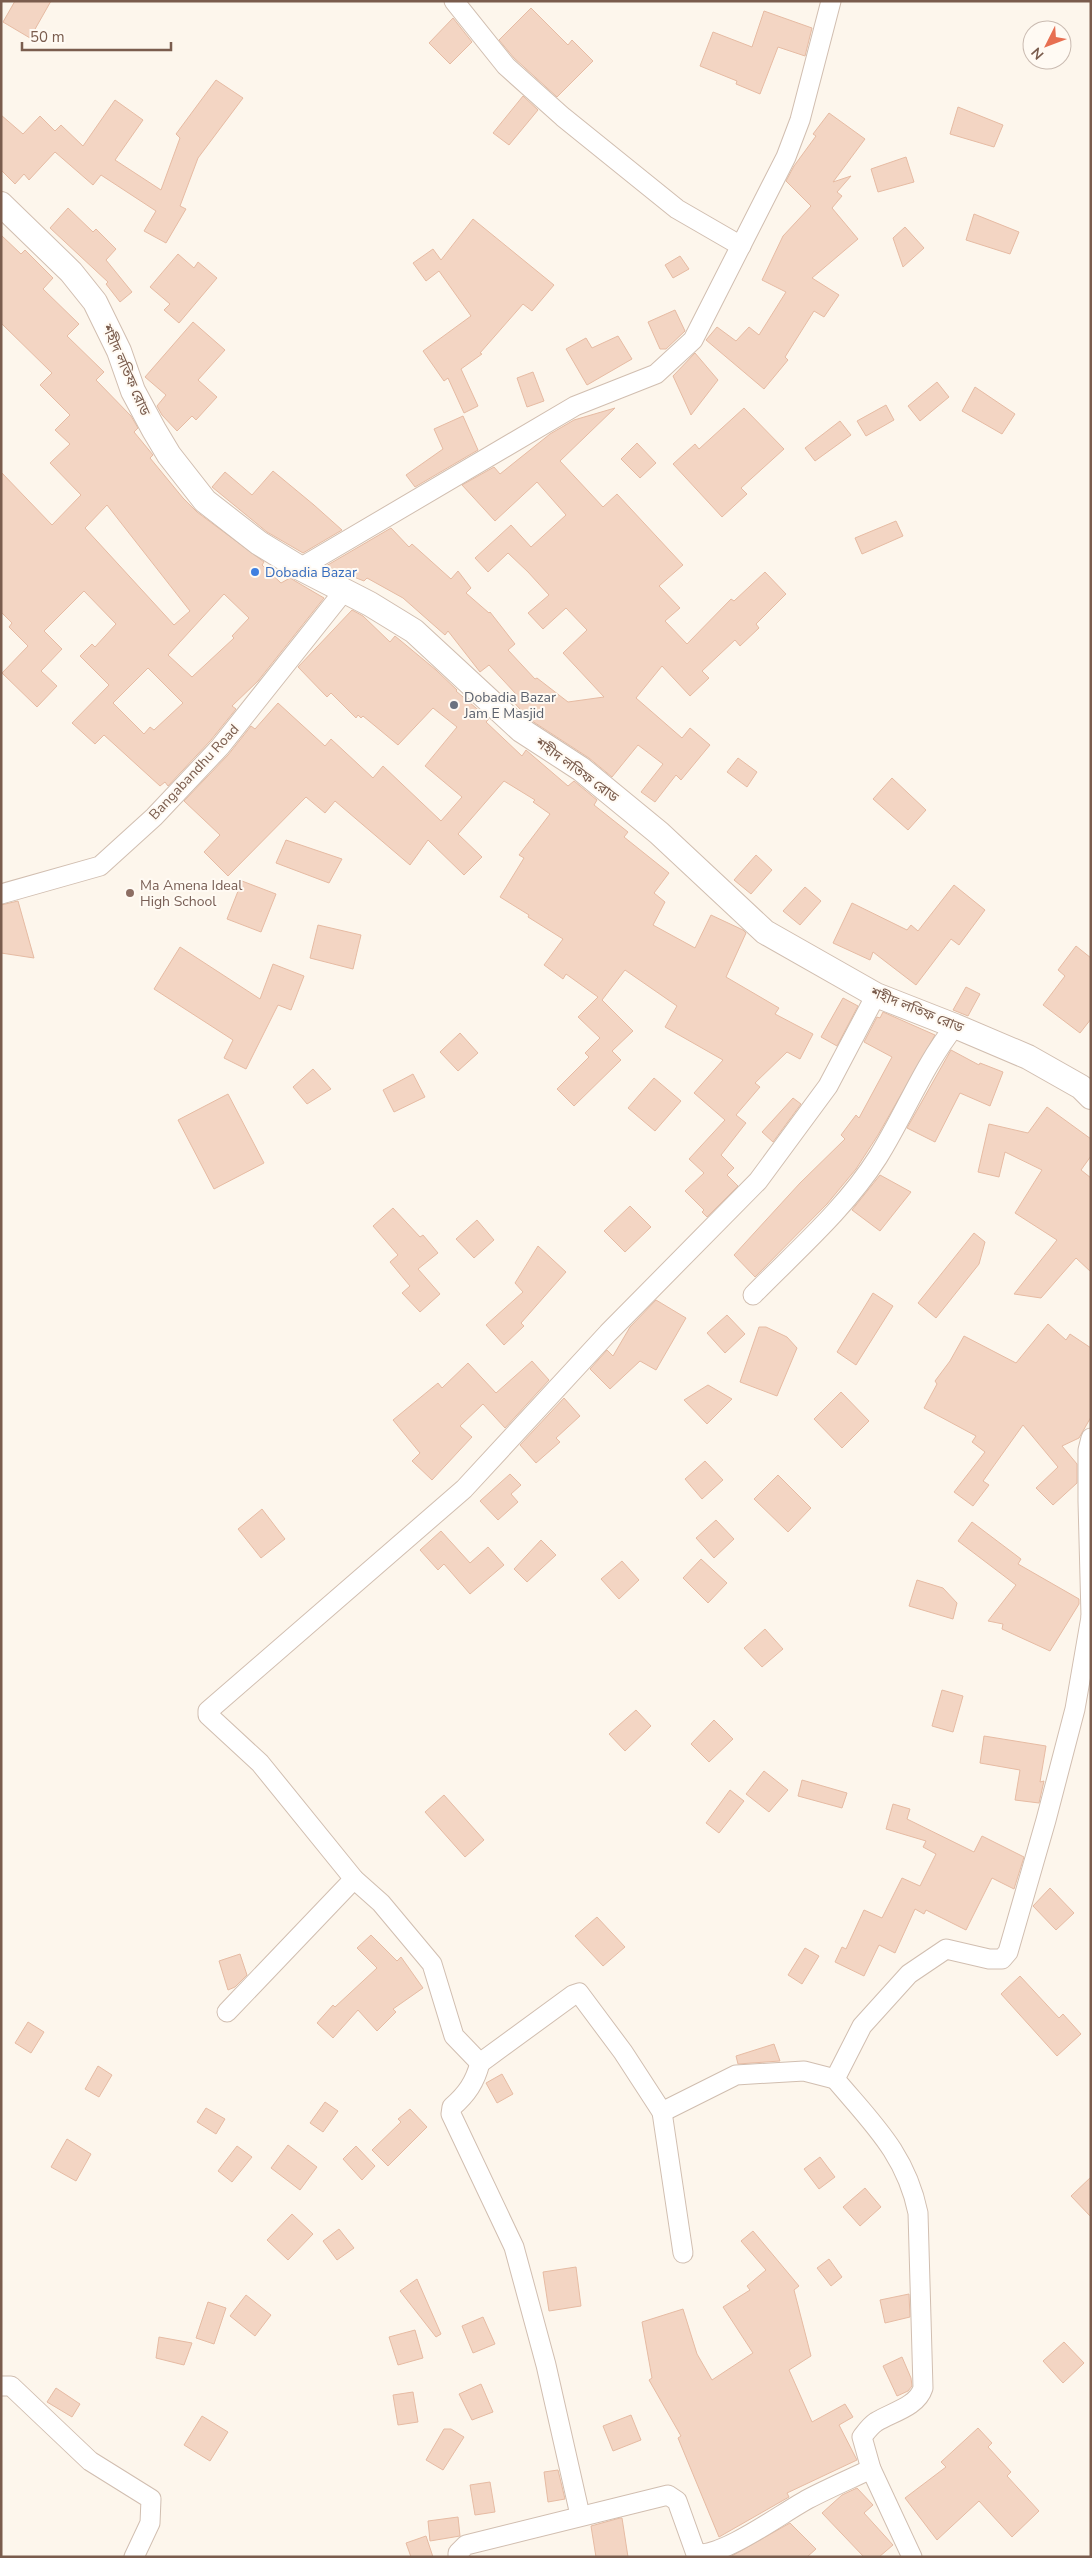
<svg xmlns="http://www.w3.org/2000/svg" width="1092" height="2558" viewBox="0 0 1092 2558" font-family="'Nunito Sans','Noto Sans Bengali',sans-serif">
<rect width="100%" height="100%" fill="#fdf6ec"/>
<g fill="#f3d5c3" stroke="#e6bba3" fill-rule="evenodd">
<polygon points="15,1 51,1 30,38 3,22"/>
<polygon points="531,8 568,45 572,40 593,61 557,97 514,58 499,40"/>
<polygon points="764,11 812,28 805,56 778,47 760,94 736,84 737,81 700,66 713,32 752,47"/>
<polygon points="453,18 472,42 450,64 429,43"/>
<polygon points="216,80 243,98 198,158 180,206 186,209 166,243 144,231 156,211 101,175 93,185 55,152 29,180 24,174 15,184 1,170 1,115 23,134 40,116 55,131 61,125 83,146 115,100 143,120 115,160 161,190 180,138 176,134"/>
<polygon points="523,96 538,110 509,145 493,133"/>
<polygon points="958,107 1003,125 994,147 950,134"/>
<polygon points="829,113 865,139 833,182 851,176 837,192 842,196 832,208 858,239 812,278 839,295 824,317 814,311 785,357 788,360 764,389 706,340 717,327 736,341 749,327 759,335 786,292 762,280 783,236 811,206 786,181 794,166 816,136 813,134"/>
<polygon points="906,157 914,182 878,192 871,169"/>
<polygon points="68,208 93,232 96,229 116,249 106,260 132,292 120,302 106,284 108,282 50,228"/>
<polygon points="974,214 1019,232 1010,254 966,240"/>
<polygon points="473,219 554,285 532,311 523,304 480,353 482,354 461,369 478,406 464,413 448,378 444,381 423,351 471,316 439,271 426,281 413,263 433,249 441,260"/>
<polygon points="905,227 924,248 903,267 893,238"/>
<path d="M1 235 21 254 25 250 53 278 43 289 79 324 67 336 104 372 96 380 131 416 138 428 134 432 153 455 150 458 183 498 197 512 264 562 262 565 281 583 290 578 324 598 258 681 232 706 236 709 211 740 168 786 165 782 160 786 104 735 95 744 72 723 109 685 80 656 92 644 95 647 116 624 84 591 44 631 62 649 41 671 57 686 37 707 2 673 28 646 9 627 12 623 1 612V472L52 525 81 495 50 463 70 444 55 430 70 415 40 385 52 373 1 323ZM107 505 190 611 174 625 85 528ZM224 594 249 618 232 636 234 638 192 677 168 655ZM148 668 183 703 154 730 150 727 144 734 113 703Z"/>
<polygon points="178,254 194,268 198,262 217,278 179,323 164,310 170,304 150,287"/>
<polygon points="680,256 689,269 673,278 665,265"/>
<polygon points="675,310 685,331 666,349 660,349 648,322"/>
<polygon points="193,322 225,350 198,380 217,397 196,420 192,416 177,431 162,415 157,406 166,395 145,377"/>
<polygon points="618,336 632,359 587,385 566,349 586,338 592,348"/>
<polygon points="695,353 718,380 691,415 673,376"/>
<polygon points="533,372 544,401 527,407 517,378"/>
<polygon points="937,382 949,397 920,421 908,406"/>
<polygon points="975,387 1015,414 1002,434 962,411"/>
<polygon points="886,405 894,420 866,436 857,421"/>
<polygon points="615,408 560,461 603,507 617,494 683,565 659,586 680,608 665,621 687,644 731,599 734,601 765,572 786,594 756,624 759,628 740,646 735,640 702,671 709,678 690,696 662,666 636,698 682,738 690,728 710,745 681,780 676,775 655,802 641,792 663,764 638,745 612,777 589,758 529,719 510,698 516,694 489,665 480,672 448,631 445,635 403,598 367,578 364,581 326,566 391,528 409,547 412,544 451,579 458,571 471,588 466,593 489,613 490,612 515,644 508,650 535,679 537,678 568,702 604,697 563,653 587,630 566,608 543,629 528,613 549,595 528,572 508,553 488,572 475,558 511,525 531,547 566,515 537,482 495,521 462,485 494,467 500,474 550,434 574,420"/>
<polygon points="744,408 784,449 741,488 747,494 722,517 673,464 695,444 699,449"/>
<polygon points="463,416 478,450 415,487 406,475 443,449 434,429"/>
<polygon points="840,421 851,435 815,461 805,448"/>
<polygon points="637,443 656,463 640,478 621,459"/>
<polygon points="273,471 314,505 342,530 303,553 267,532 212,487 225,472 252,495"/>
<polygon points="896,521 903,536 862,554 855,538"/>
<polygon points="352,610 363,616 390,642 395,636 436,670 457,690 456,691 489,719 486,722 522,756 526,750 568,786 574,781 597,800 594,805 628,832 624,837 669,873 654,893 665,902 653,925 695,948 711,915 743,930 746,933 726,977 779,1008 775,1014 813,1034 800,1059 787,1052 755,1083 760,1087 736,1115 746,1123 721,1155 734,1168 727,1175 738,1186 707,1217 702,1212 704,1210 685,1191 704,1173 689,1159 725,1120 694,1093 723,1060 665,1027 677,1006 625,970 602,1000 633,1031 612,1051 621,1060 574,1106 557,1089 589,1057 585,1053 600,1038 578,1017 598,997 566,974 563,979 544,965 563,939 528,917 529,915 500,897 524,858 519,855 550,814 533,802 535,800 504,781 458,834 482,857 464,875 428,840 410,865 335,801 325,813 306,797 228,876 204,852 220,835 184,801 228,755 251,726 255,729 278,703 325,746 331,739 373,778 383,766 441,821 462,797 425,766 457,727 433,708 398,745 363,716 361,718 358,715 356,718 331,693 327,697 298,667"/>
<polygon points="738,758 757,772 747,787 727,772"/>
<polygon points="892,778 926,810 908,830 873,799"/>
<polygon points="286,840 342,859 329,883 276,863"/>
<polygon points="756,855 772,870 751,894 734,880"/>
<polygon points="242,881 276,894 261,932 227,919"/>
<polygon points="954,885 985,910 959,945 951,939 916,985 873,952 870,960 833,943 852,903 907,930 911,925 918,931"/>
<polygon points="805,887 821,901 800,925 783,911"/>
<polygon points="18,901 34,958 1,953 1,905"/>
<polygon points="318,925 361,935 353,969 310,958"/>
<polygon points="1076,946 1091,958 1091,1019 1080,1033 1043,1005 1065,976 1058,970"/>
<polygon points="180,947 260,999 273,964 304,976 291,1010 278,1005 246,1069 224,1058 233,1040 154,989"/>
<polygon points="966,987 980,994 968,1016 953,1010"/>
<polygon points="843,998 858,1006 837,1046 821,1037"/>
<polygon points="883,1012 935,1035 878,1135 856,1169 827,1204 755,1277 734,1255 800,1183 845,1139 841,1135 856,1115 859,1118 892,1057 864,1042 877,1017 880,1018"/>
<polygon points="460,1033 478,1053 458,1071 440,1052"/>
<polygon points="951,1050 979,1065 980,1063 1003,1072 990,1106 960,1093 935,1142 907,1128"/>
<polygon points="313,1069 331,1089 307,1104 293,1087"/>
<polygon points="413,1074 425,1097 394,1112 383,1090"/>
<polygon points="654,1078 681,1101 655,1131 628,1108"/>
<polygon points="228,1094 264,1163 214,1189 178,1120"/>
<polygon points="793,1098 801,1104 773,1142 762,1132"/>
<polygon points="1047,1107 1091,1139 1091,1156 1081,1170 1091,1178 1091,1272 1076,1258 1041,1298 1014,1294 1057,1240 1015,1213 1042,1170 1005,1152 999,1177 978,1172 989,1124 1028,1133"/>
<polygon points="880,1175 911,1192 880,1231 852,1210"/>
<polygon points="630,1206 651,1227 625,1252 604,1231"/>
<polygon points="393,1208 420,1237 423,1235 438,1253 418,1269 440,1294 420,1312 402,1293 410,1286 390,1262 398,1255 373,1226"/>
<polygon points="477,1220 494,1240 474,1258 456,1239"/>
<polygon points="974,1233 985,1242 979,1264 936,1318 918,1303"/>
<polygon points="538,1246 566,1272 521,1323 524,1326 504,1345 486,1325 523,1292 515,1283"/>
<polygon points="873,1293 893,1306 856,1365 837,1352"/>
<polygon points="656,1300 686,1318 656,1370 640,1361 610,1389 590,1369 607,1350 613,1356 630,1327"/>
<polygon points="727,1315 745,1334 725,1353 707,1333"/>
<polygon points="1048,1324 1066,1340 1070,1334 1091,1348 1091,1417 1079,1438 1062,1446 1077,1464 1077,1483 1053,1505 1036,1488 1058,1467 1023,1425 983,1481 989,1485 973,1506 954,1492 985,1452 972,1442 976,1436 924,1408 937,1384 935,1381 950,1361 964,1336 1016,1363"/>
<polygon points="759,1327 766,1327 787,1337 797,1348 777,1396 740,1382"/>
<polygon points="532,1361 549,1380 505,1428 483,1404 460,1426 472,1437 432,1480 412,1461 420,1453 393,1420 438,1383 442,1388 468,1363 496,1393"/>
<polygon points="708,1385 732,1399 707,1424 684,1400"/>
<polygon points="841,1392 869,1421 842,1448 814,1419"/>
<polygon points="564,1398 580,1416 556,1438 560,1442 536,1463 520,1445"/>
<polygon points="705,1461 723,1480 702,1499 685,1479"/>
<polygon points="510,1474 521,1485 511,1494 518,1502 498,1520 480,1501"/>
<polygon points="778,1475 811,1508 788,1532 754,1499"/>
<polygon points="262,1509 285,1539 261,1558 238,1529"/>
<polygon points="716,1520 734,1539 714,1558 696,1538"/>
<polygon points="972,1522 1021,1559 1018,1564 1079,1599 1079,1604 1050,1651 1002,1629 1003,1624 988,1621 1016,1585 958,1541"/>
<polygon points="441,1531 470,1563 488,1547 504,1565 470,1594 444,1564 438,1570 420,1550"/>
<polygon points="541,1540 556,1555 527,1582 514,1569"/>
<polygon points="701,1559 727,1583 708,1603 683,1578"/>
<polygon points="622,1561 639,1580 619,1599 601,1579"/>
<polygon points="917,1580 943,1588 957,1603 953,1619 909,1606"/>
<polygon points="765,1629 783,1649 762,1667 744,1648"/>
<polygon points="942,1690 963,1696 953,1732 932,1726"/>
<polygon points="636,1710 651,1726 625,1751 609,1734"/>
<polygon points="714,1720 733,1739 709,1762 691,1744"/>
<polygon points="984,1736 1046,1746 1040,1782 1044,1781 1039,1803 1015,1800 1020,1770 980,1763"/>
<polygon points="764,1771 788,1790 769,1812 746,1794"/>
<polygon points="802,1780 847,1793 842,1808 798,1796"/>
<polygon points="730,1790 744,1801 719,1833 706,1823"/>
<polygon points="444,1795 484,1840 465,1857 425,1812"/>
<polygon points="893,1804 910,1809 907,1819 974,1852 982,1836 1024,1857 1014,1889 992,1878 966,1930 926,1910 924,1914 915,1909 895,1953 879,1945 864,1976 835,1962 842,1947 846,1949 864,1910 882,1918 902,1878 920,1886 936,1854 923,1847 926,1841 886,1829"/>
<polygon points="1050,1888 1074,1913 1056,1930 1033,1906"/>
<polygon points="597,1917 625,1947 603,1966 575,1936"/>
<polygon points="371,1935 397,1961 401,1957 423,1988 393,2009 396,2012 377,2031 358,2010 333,2038 317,2023 333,2005 335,2007 377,1968 357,1948"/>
<polygon points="805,1948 819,1956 802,1984 788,1975"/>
<polygon points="240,1954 247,1975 235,1987 228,1990 219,1961"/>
<polygon points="1020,1976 1059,2018 1063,2014 1081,2034 1057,2056 1001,1994"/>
<polygon points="28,2022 44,2032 31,2053 15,2043"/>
<polygon points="774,2044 780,2061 738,2064 736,2056"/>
<polygon points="98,2066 112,2075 99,2097 85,2089"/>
<polygon points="502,2074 513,2094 497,2103 486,2083"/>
<polygon points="325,2102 338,2111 323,2132 310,2123"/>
<polygon points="206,2108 225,2119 216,2134 197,2122"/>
<polygon points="410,2109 427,2127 388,2166 372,2150 401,2122 398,2119"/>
<polygon points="67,2139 91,2154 76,2181 51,2167"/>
<polygon points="288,2145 317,2167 300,2190 271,2168"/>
<polygon points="237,2146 252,2157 232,2182 218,2171"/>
<polygon points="356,2146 375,2166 362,2180 343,2159"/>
<polygon points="820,2157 835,2177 819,2189 804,2169"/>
<polygon points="1091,2177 1091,2217 1071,2196"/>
<polygon points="865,2188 881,2207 860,2226 843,2207"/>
<polygon points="292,2214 313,2234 288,2260 267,2240"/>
<polygon points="339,2229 354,2248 337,2260 323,2241"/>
<polygon points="753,2231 799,2286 794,2290 811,2356 789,2370 812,2422 845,2404 853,2417 839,2425 857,2460 787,2493 789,2497 719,2537 678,2438 681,2436 649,2380 652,2378 642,2322 683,2309 697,2354 712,2380 753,2353 723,2307 750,2290 747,2286 766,2270 741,2241"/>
<polygon points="829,2259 842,2277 831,2286 817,2268"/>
<polygon points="576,2267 581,2306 549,2311 543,2272"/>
<polygon points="417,2279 441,2334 436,2337 400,2291"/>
<polygon points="909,2294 910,2317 885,2323 880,2300"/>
<polygon points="246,2295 271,2315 255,2336 230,2316"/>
<polygon points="208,2302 226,2308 214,2344 196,2338"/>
<polygon points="483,2317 495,2344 473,2353 462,2326"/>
<polygon points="415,2330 423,2358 398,2365 389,2337"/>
<polygon points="159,2337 192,2343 184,2365 156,2358"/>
<polygon points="1064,2342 1084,2363 1063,2383 1043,2361"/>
<polygon points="902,2357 911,2378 912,2386 908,2391 897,2396 883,2366"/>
<polygon points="481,2384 493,2412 472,2420 459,2394"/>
<polygon points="56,2388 80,2404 72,2417 47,2402"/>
<polygon points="413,2392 418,2422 398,2425 393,2395"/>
<polygon points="631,2415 641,2440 613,2451 603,2426"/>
<polygon points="202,2416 228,2432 210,2461 184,2445"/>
<polygon points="978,2428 992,2443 988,2447 1011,2472 1007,2476 1039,2511 1012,2537 979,2501 937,2540 905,2498 946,2467 941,2462"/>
<polygon points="444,2429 451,2429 464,2437 443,2470 426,2460"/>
<polygon points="558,2470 565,2499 548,2502 544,2472"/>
<polygon points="490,2482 495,2512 475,2515 470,2485"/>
<polygon points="857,2488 873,2505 864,2513 893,2545 879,2557 864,2557 822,2513 842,2495"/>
<polygon points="458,2517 460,2536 430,2541 428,2521"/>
<polygon points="620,2518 622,2518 628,2557 596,2557 591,2526"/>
<polygon points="790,2523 816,2549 807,2557 730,2557"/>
<polygon points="426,2536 433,2557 411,2557 406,2543"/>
</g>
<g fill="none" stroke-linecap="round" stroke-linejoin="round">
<g stroke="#d1beb0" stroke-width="21">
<g id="minor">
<polyline points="454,1 506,66 563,117 677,209 741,246"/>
<polyline points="300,568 575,406 656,374 693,340 786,157 800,120 831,1"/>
<polyline points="1,894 100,866 154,817 220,747 344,591"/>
<path d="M753 1295C796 1251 845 1209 878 1157 905 1114 923 1066 955 1026"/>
<polyline points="1091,1438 1088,1450 1088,1501 1091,1616"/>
<polyline points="227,2012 354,1879"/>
<path d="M480 2063C475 2082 467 2094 452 2107L451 2114 514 2247 546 2365 580 2515"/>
<polyline points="835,2079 804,2071 736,2075 662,2112 623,2052 579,1993 573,1995 480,2063 454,2036 432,1964 381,1903 354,1879 260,1763 208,1715 208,1711 464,1489 608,1333 758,1181 828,1086 876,995"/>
<polyline points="662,2112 683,2253"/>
<polyline points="1,2386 11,2386 90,2461 151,2499 150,2523 134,2557"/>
<path d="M871 2469 862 2437C866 2432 870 2426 876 2422 892 2412 917 2407 923 2388L918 2213C906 2154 872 2123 835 2079L862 2026 909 1974 946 1949 989 1959H1002L1008 1952 1046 1820 1075 1709 1091 1617"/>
<path d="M458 2557V2553L466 2545 668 2495 677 2501 696 2554C723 2557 782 2513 808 2499 829 2488 850 2479 871 2469L912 2557"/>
</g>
</g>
<g stroke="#d1beb0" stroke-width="26">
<polyline id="tertiary" points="1,204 71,272 95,302 119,351 133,391 154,430 169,455 205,501 259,543 300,568 370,604 414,631 521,730 581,769 659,833 765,932 876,995 955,1026 1028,1057 1081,1087 1091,1097"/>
</g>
<use href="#minor" stroke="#fff" stroke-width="19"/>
<use href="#tertiary" stroke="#fff" stroke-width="24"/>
</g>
<circle fill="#3f7fe0" stroke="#fffaf3" stroke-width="2" cx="255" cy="572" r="5"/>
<circle fill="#6b7280" stroke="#fffaf3" stroke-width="2" cx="454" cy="705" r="5"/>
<circle fill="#8d6e63" stroke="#fffaf3" stroke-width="2" cx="130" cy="893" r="5"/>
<g text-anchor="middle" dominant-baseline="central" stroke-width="4" stroke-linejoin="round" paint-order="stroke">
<g font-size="14" fill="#7a5c4d" stroke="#fffaf3">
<text transform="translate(126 370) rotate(66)">শহীদ লতিফ রোড</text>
<text transform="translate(577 770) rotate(36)">শহীদ লতিফ রোড</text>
<text transform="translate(194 772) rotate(-47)">Bangabandhu Road</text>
<text transform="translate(917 1010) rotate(22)">শহীদ লতিফ রোড</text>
</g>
<g font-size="14" fill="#366cbe" stroke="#fffaf3" text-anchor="start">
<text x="265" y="572">Dobadia Bazar</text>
</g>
<g font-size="14" fill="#5b616d" stroke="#fffaf3" text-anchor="start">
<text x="464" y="697">Dobadia Bazar<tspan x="464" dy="16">Jam E Masjid</tspan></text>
</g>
<g font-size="14" fill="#785e54" stroke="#fffaf3" text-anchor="start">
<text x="140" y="885">Ma Amena Ideal<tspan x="140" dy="16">High School</tspan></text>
</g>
</g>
<rect width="1092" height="2558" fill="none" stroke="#7a5c4d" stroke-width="5"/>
<g transform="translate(1047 45) rotate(228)"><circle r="24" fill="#fffaf3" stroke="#cabbb1"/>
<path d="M0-4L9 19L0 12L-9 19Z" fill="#e76f51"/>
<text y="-8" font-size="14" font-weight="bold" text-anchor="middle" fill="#7a5c4d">N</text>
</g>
<path d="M22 42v8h149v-8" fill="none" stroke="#7a5c4d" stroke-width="2.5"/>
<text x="30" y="42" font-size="15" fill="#7a5c4d" stroke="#fffaf3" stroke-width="4" paint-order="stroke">50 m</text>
</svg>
